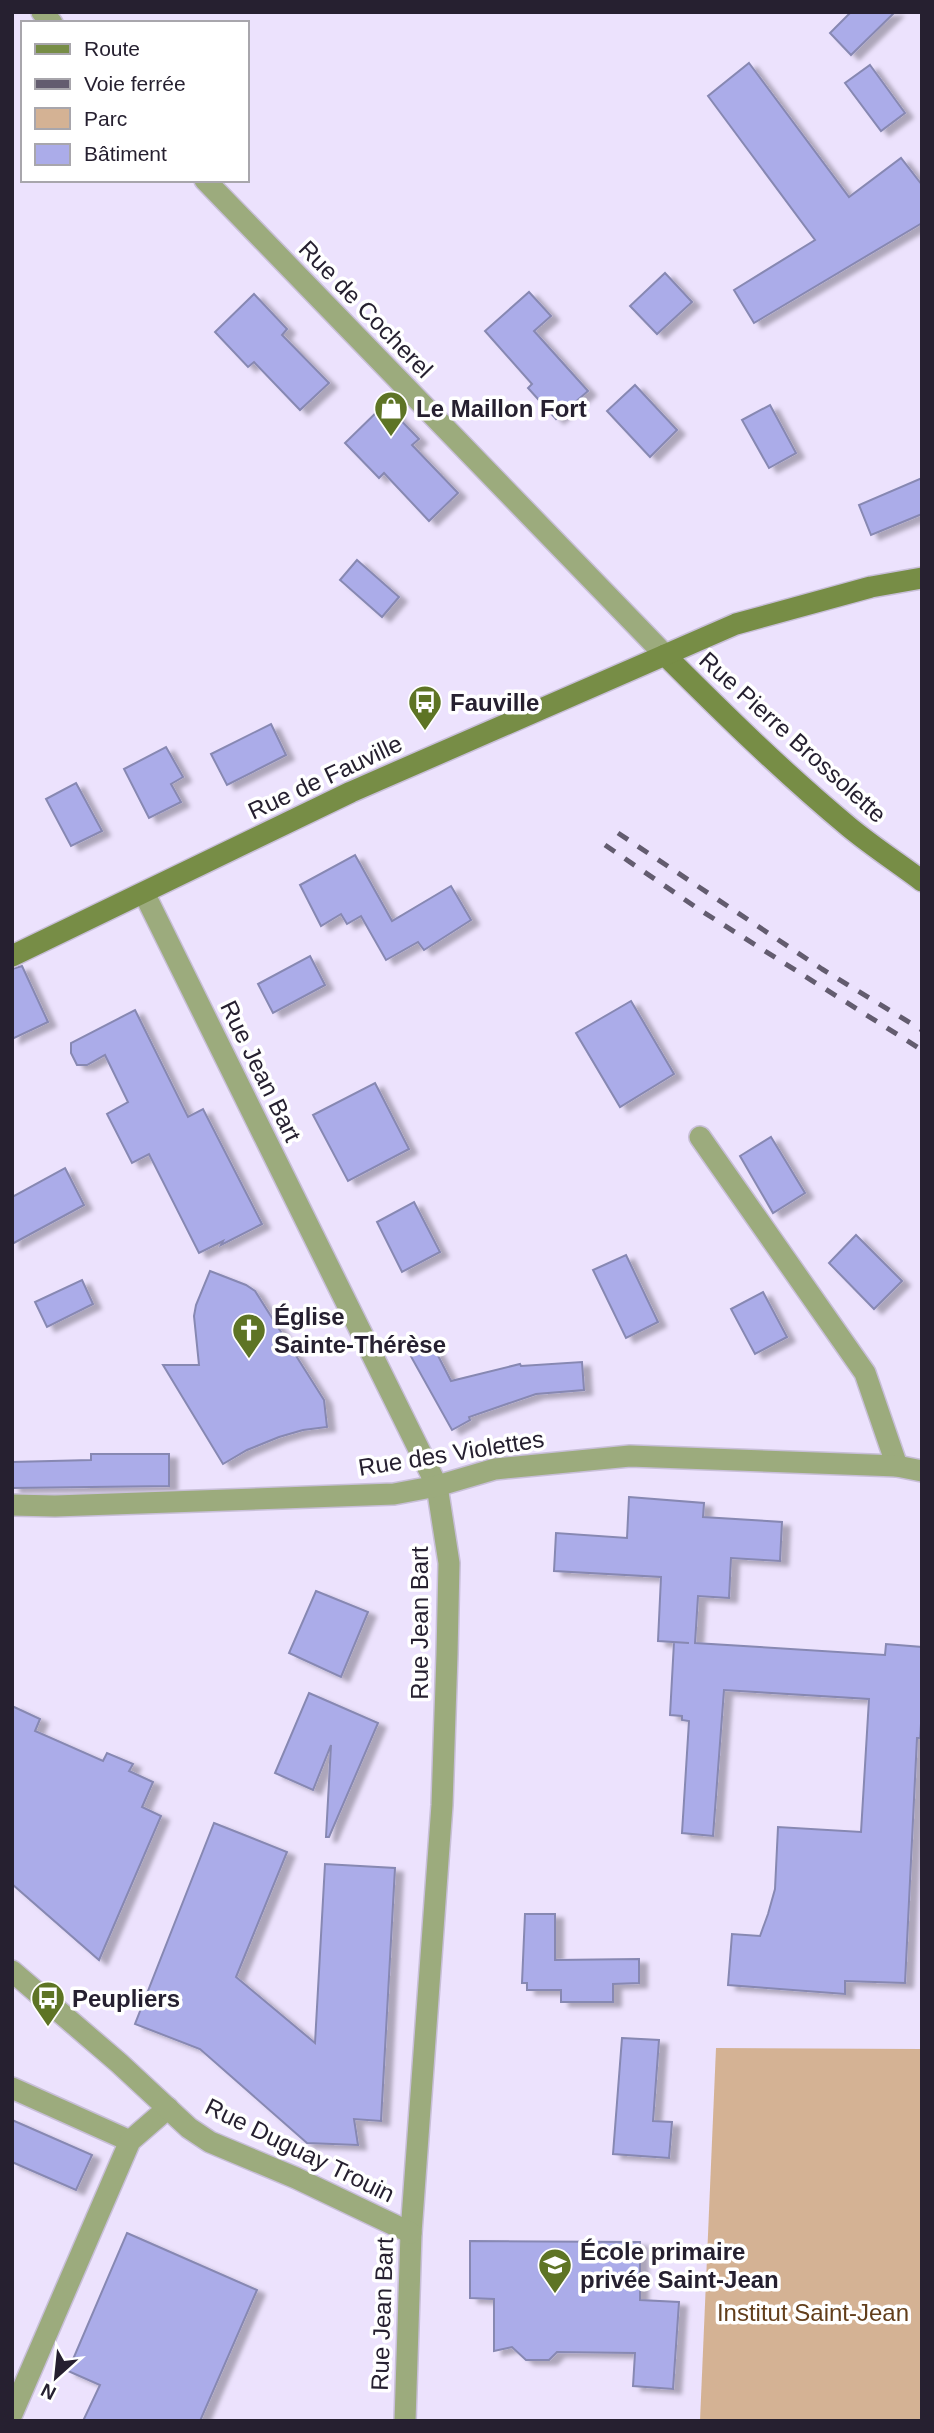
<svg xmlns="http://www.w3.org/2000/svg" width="934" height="2433" viewBox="0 0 934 2433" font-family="Arial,sans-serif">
<defs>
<filter id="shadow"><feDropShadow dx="8" dy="4.5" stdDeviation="2" flood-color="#0004"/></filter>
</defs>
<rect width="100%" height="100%" fill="#ece2fd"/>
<polygon fill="#d4b294" points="716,2048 922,2049 922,2421 700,2421"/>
<g fill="#abace9" stroke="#8788b2" stroke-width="2" filter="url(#shadow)">
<polygon points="851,12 895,12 851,55 830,33"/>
<polygon points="749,63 849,197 901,158 922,185 922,223 754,323 734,290 815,240 708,96"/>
<polygon points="870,65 905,113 881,131 845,83"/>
<polygon points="665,273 692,302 657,334 630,306"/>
<polygon points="529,292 551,316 534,331 588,391 556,419 528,388 532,384 485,331"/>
<polygon points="254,294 287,329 282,335 329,383 300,410 254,362 248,367 215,332"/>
<polygon points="635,385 677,430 650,457 607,411"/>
<polygon points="385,404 419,439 412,445 458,493 429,521 384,473 379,478 345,443"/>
<polygon points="770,405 796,453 769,468 742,420"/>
<polygon points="922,478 922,514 871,535 859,505"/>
<polygon points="357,560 399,597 382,617 340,580"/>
<polygon points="271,724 286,755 227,785 211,754"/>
<polygon points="166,747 183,777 171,784 181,802 149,818 124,769"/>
<polygon points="76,783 102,831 71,846 46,799"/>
<polygon points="355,855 392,921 451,886 471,920 424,950 418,942 386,960 361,916 347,924 341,914 321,926 300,885"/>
<polygon points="310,956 325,985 273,1013 258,984"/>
<polygon points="22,966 48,1022 12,1039 12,969"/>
<polygon points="631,1001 674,1074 620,1107 576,1033"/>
<polygon points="135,1010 188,1117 203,1109 262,1224 221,1245 223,1241 199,1253 149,1154 132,1163 107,1114 128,1102 105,1055 87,1065 77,1065 71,1053 71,1043"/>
<polygon points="375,1083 409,1149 348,1181 313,1115"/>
<polygon points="771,1137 805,1193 773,1213 740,1156"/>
<polygon points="65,1168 84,1205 12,1244 12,1197"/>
<polygon points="414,1202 440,1252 402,1272 377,1222"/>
<polygon points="856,1235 902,1281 874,1309 829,1263"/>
<polygon points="626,1255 658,1322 626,1338 593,1270"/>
<polygon points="210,1271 246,1285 255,1291 324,1400 327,1427 303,1430 279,1437 247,1450 223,1464 163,1365 199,1365 194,1316 196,1305"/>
<polygon points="82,1280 93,1304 47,1327 35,1302"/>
<polygon points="763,1292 787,1337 755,1354 731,1309"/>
<polygon points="431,1342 451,1381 520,1364 521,1366 582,1362 584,1390 536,1394 469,1417 470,1420 452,1430 409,1353"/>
<polygon points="91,1454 169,1454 169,1486 12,1488 12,1462 91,1460"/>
<polygon points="629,1497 704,1503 703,1517 782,1522 780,1561 731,1558 729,1598 698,1596 695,1643 885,1655 886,1644 922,1647 922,1709 920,1738 917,1738 905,1983 845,1981 845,1994 728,1985 732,1934 760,1936 768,1914 775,1889 778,1827 861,1832 869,1699 724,1690 713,1836 682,1833 689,1721 682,1720 682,1716 670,1715 674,1642 689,1643 658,1641 661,1577 554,1571 556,1533 627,1538"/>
<polygon points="316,1591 368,1612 341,1677 289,1653"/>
<polygon points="309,1693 378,1723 329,1837 326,1837 331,1745 313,1790 275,1773"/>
<polygon points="12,1706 40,1719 35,1731 103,1761 107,1753 133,1764 129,1771 153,1782 142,1807 161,1816 99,1960 12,1884"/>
<polygon points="214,1823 287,1852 236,1977 315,2043 325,1864 395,1868 381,2121 354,2119 358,2145 307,2143 200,2049 135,2024"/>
<polygon points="525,1914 555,1914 555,1960 639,1959 639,1983 613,1984 613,2002 561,2002 561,1990 527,1990 527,1983 522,1983"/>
<polygon points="622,2038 659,2040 653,2121 672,2122 669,2158 613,2154"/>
<polygon points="12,2120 92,2155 76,2190 12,2162"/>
<polygon points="127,2233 257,2290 200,2421 83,2421 100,2385 68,2371"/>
<polygon points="470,2241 640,2242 640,2300 679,2302 673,2389 633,2386 635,2353 557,2352 549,2360 526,2360 512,2347 494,2351 494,2299 470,2298"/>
</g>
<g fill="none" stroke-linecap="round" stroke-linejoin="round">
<g stroke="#c8bfd8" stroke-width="24">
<g id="minor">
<polyline points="144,893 437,1486 449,1563 447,1654 442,1805 411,2233 405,2421"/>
<polyline points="700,1137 865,1373 897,1466"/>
<polyline points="12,1505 55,1506 394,1494 437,1486 495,1469 630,1456 897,1466 922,1471"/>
<polyline points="12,2088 130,2141"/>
<polyline points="12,2414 130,2141 168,2108"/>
</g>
</g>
<g stroke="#c8bfd8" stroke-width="24">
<g id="tertiary">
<polyline points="42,12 52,23"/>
<polyline points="205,180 665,655"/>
<polyline points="12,1971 119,2063 189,2128 210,2142 296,2178 411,2233"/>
</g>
</g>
<g stroke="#c8bfd8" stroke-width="24">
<g id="secondary">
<path d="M665 655C724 714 784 773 849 827 872 846 898 863 922 881"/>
<polyline points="12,956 351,792 736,624 871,587 922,578"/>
</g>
</g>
<use href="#minor" stroke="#9cab7d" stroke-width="21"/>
<use href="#tertiary" stroke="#9cab7d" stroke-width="21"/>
<use href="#secondary" stroke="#778d46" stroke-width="21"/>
<g stroke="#635c6f" stroke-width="5" stroke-dasharray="12 12" stroke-linecap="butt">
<polyline points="618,833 822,969 922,1030"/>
<polyline points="605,845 700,910 922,1050"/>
</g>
</g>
<defs>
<g id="shop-pin" transform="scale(1.75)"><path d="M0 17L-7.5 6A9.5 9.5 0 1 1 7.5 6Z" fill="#5e7425" stroke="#fff"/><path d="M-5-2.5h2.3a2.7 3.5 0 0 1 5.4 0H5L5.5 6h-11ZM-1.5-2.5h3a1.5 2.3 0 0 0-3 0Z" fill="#fff"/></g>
<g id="bus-pin" transform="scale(1.75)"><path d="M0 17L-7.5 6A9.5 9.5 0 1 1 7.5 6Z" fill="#5e7425" stroke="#fff"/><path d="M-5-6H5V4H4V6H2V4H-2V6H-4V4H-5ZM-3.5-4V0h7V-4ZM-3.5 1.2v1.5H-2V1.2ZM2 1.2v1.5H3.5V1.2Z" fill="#fff"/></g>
<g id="church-pin" transform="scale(1.75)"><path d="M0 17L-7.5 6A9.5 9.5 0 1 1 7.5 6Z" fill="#5e7425" stroke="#fff"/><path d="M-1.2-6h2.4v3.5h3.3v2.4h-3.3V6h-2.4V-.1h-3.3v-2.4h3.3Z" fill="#fff"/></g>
<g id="school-pin" transform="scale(1.75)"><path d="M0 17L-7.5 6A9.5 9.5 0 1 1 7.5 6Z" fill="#5e7425" stroke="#fff"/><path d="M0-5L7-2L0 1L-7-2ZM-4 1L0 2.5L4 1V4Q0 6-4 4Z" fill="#fff"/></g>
</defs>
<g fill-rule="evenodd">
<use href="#shop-pin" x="391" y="408"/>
<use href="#bus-pin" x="425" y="702"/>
<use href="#church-pin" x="249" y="1330"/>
<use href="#bus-pin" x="48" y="1998"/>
<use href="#school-pin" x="555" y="2265"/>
</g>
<g text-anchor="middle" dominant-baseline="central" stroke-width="7" stroke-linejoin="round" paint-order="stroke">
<g font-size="24" fill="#262030" stroke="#fff">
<text transform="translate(366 309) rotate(46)">Rue de Cocherel</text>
<text transform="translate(793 737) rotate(42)">Rue Pierre Brossolette</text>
<text transform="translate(325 777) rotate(-25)">Rue de Fauville</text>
<text transform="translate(261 1071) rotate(64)">Rue Jean Bart</text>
<text transform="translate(451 1453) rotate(-9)">Rue des Violettes</text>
<text transform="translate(419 1623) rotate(-90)">Rue Jean Bart</text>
<text transform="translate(300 2150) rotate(26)">Rue Duguay Trouin</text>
<text transform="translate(382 2314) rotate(-88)">Rue Jean Bart</text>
</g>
<g font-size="24" font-weight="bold" fill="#262030" stroke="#fff" text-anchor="start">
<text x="416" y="408">Le Maillon Fort</text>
<text x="450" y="702">Fauville</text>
<text x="274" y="1316">Église<tspan x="274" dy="28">Sainte-Thérèse</tspan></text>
<text x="72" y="1998">Peupliers</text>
<text x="580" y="2251">École primaire<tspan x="580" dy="28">privée Saint-Jean</tspan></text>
</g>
<g font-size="24" fill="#623e1b" stroke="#fff">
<text x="813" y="2312">Institut Saint-Jean</text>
</g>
</g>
<rect width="934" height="2433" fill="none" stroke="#262030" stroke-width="28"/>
<rect x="21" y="21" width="228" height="161" fill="#ffffff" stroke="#a8a6ac" stroke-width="2"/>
<rect x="35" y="44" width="35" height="10" fill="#778d46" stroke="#a8a6ac" stroke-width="2"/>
<text x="84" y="56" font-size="21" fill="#262030">Route</text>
<rect x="35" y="79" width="35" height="10" fill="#635c6f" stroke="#a8a6ac" stroke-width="2"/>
<text x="84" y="91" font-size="21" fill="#262030">Voie ferrée</text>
<rect x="35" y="108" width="35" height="21" fill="#d4b294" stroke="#a8a6ac" stroke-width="2"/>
<text x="84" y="126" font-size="21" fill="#262030">Parc</text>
<rect x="35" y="144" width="35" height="21" fill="#abace9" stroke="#a8a6ac" stroke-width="2"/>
<text x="84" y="161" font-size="21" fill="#262030">Bâtiment</text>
<g transform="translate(56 2377) rotate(207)" stroke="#ffffff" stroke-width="5" paint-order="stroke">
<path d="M0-5L12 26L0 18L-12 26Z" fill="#262030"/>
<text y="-10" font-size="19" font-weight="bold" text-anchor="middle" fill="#262030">N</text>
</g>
</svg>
